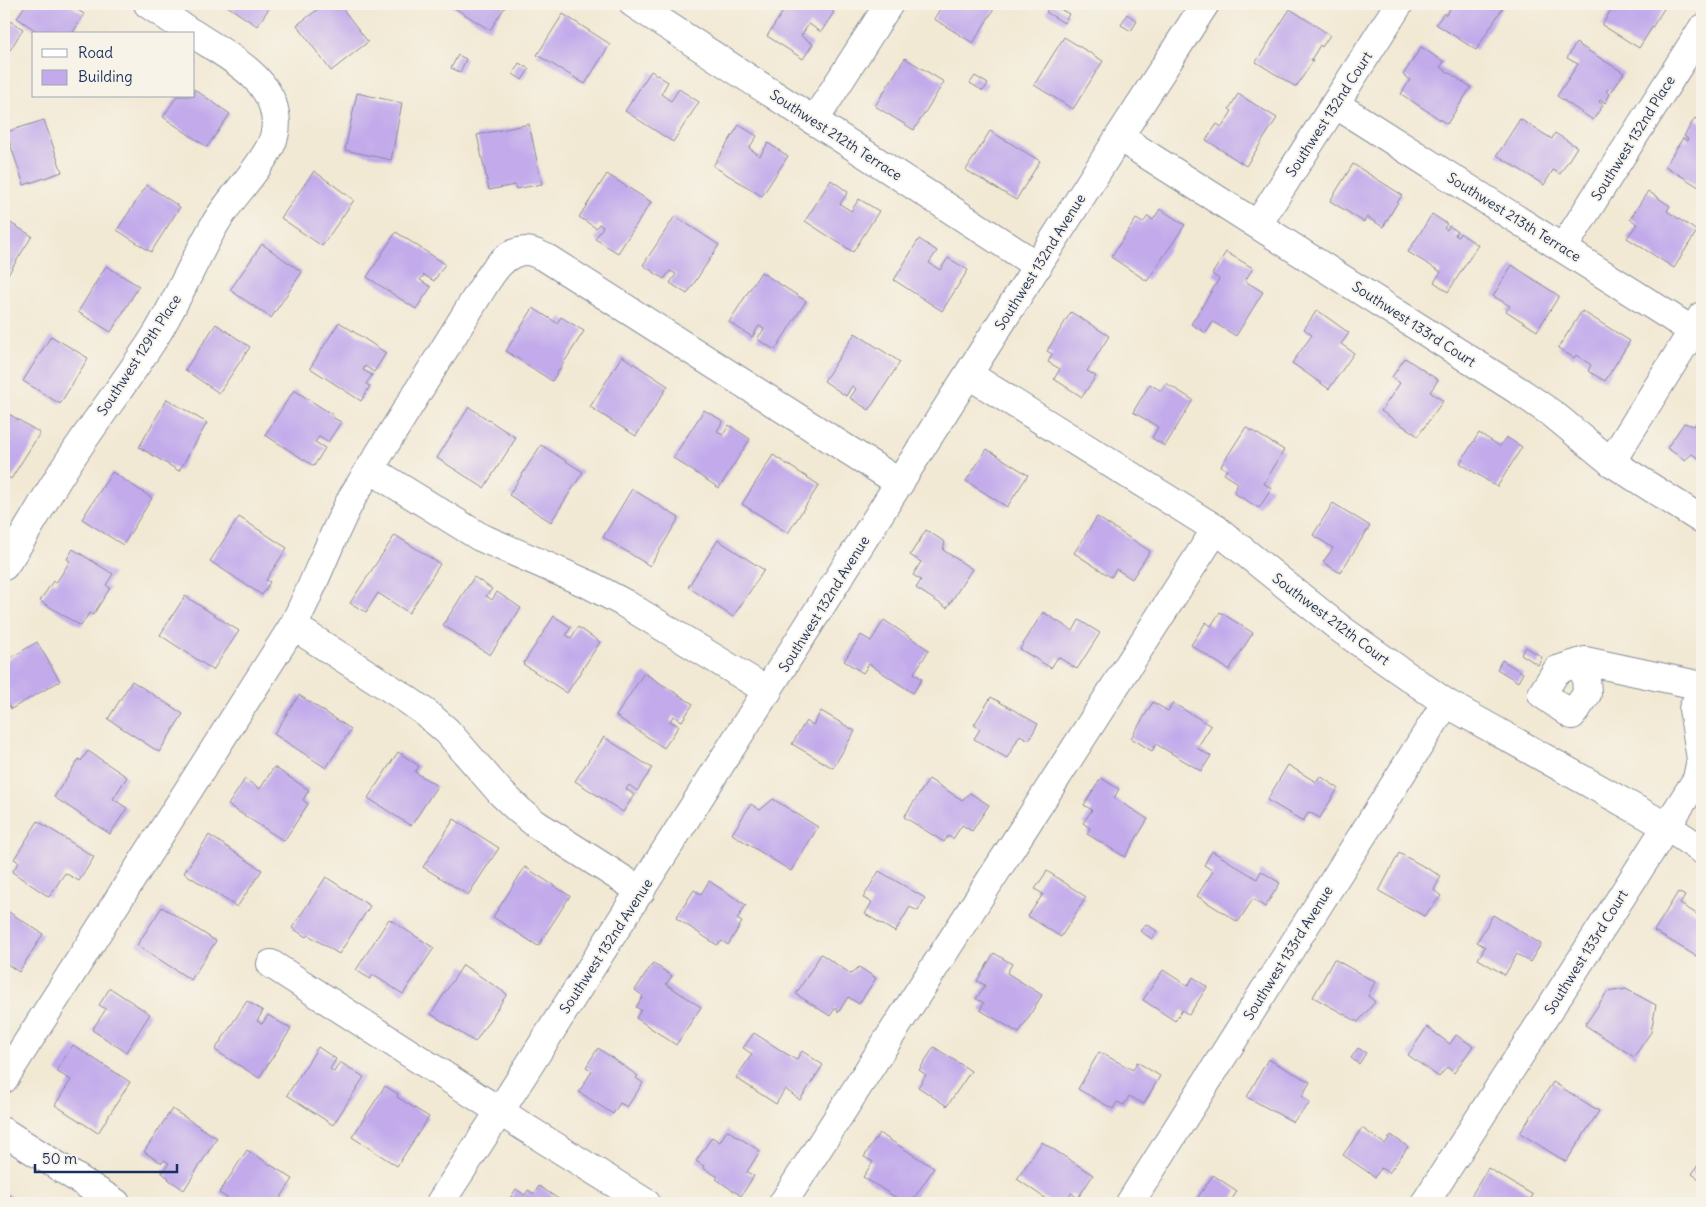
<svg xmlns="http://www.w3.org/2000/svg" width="1706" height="1207" viewBox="0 0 1706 1207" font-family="Delius,sans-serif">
<rect width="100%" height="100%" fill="#f7f3e8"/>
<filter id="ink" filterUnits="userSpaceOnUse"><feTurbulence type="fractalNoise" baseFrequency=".02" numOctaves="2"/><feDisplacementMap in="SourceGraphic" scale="10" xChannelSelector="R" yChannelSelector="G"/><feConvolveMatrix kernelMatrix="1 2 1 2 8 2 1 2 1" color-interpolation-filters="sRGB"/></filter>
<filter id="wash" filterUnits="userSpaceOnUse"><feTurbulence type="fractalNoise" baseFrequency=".0096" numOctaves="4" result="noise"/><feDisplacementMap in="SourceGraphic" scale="20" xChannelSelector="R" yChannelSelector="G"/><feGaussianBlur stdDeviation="1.12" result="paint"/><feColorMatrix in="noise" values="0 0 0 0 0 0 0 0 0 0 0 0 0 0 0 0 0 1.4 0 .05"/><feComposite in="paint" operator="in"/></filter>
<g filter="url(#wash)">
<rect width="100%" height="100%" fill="#f2e9d4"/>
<g id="blocks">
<g fill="#c2aaeb">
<polygon points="26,4 68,4 84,14 72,34 41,34 17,18"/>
<polygon points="224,4 272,4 257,26"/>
<polygon points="325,4 339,4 368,42 331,71 297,25"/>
<polygon points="448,4 507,4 490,30"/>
<polygon points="788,4 822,4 834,12 821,32 809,24 801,36 813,44 803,59 767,36"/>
<polygon points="943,4 997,4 973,43 934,19"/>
<polygon points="1051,4 1069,14 1064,23 1046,12"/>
<polygon points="1453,4 1505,4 1476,50 1436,24 1444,13 1446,15"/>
<polygon points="1619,4 1667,4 1639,48 1602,25 1611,10 1614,12"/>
<polygon points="1290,9 1330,35 1322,47 1320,45 1311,60 1313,61 1296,87 1256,62"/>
<polygon points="563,14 610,44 585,84 537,55"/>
<polygon points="1127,14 1137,21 1131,31 1121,25"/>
<polygon points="10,21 23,29 10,50 4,46 4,31"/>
<polygon points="1064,37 1103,61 1073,109 1034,85"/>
<polygon points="1576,43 1624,73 1612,91 1608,89 1606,91 1610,94 1605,103 1600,100 1599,102 1603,105 1593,120 1557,96 1578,64 1567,58"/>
<polygon points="1421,47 1444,62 1440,67 1471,87 1447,124 1401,94 1410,80 1403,75"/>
<polygon points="458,55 466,59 460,72 451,68"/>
<polygon points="905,58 944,82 914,130 875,106"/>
<polygon points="519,63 529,69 522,80 513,74"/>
<polygon points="651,71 668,82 661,94 671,101 679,89 699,102 673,142 625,111"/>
<polygon points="975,76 988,84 983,91 970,83"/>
<polygon points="194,89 230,114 207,147 163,117 177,96 194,96"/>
<polygon points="357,93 402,103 391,160 345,150"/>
<polygon points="1238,94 1277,118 1246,166 1206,140 1217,124 1222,127 1232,111 1229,109"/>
<polygon points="1695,118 1702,123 1702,189 1665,166 1683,138 1687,141 1688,139 1684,136"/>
<polygon points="1520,119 1552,139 1555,133 1577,147 1560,174 1553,170 1544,185 1497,155"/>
<polygon points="44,120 62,172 24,185 6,132"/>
<polygon points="529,124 542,184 516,189 515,185 489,190 477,135"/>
<polygon points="739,125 757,136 749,148 760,156 768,143 788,156 762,196 713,166"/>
<polygon points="990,131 1040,161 1016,200 966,170"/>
<polygon points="1353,164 1402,195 1383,227 1367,217 1364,222 1330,201"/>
<polygon points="314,171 354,200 322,246 281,218"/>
<polygon points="607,174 651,202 618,253 595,239 603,227 599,224 596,228 579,217"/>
<polygon points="831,180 848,192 840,204 851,211 859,199 879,211 853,252 805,221"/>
<polygon points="147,185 180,207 151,252 117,230"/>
<polygon points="1648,191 1670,206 1667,211 1697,231 1674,268 1627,238 1637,224 1630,219"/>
<polygon points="1160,209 1185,225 1147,281 1111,257 1136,219 1143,223 1148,216 1153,220"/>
<polygon points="1432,214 1447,224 1444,228 1447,230 1449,226 1457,231 1455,235 1458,237 1460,233 1478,245 1448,292 1434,282 1441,272 1408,252"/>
<polygon points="675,216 719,245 687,294 670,283 676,274 670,271 664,279 643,265"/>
<polygon points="4,219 32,236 4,281"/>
<polygon points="396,232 445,264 434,281 424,275 420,280 431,287 416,309 367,277"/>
<polygon points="919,239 937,251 929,263 940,270 948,258 968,270 942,311 894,280"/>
<polygon points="262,244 302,272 271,318 230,290"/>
<polygon points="1226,252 1253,268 1245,281 1263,292 1236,336 1213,322 1206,333 1191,324 1219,279 1212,274"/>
<polygon points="1512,265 1559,296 1537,331 1506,311 1510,306 1493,296"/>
<polygon points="106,266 139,286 111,332 78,312"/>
<polygon points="761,272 806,301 775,350 757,339 764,329 759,326 752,337 729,322"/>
<polygon points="533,308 557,323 561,317 584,331 552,381 506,351"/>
<polygon points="1317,310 1349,333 1341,344 1354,353 1329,389 1292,363 1312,335 1304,329"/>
<polygon points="1582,311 1630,341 1605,381 1588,371 1591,365 1576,355 1574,358 1558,348"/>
<polygon points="1071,312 1109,336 1087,371 1096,376 1082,397 1054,379 1060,369 1048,362 1052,354 1047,351"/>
<polygon points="339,322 386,353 374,372 365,366 363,370 372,375 366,384 370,386 361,401 310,368"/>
<polygon points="216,324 250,347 219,393 185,370"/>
<polygon points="855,333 900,362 869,410 850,398 856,389 852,386 846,396 824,381"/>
<polygon points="51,336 88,358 60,404 23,381"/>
<polygon points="622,356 668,386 636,436 590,407"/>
<polygon points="1405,358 1438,380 1430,392 1443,401 1418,436 1381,411 1400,383 1392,377"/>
<polygon points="1166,383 1193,400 1165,446 1152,438 1158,427 1133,412 1150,384 1161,391"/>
<polygon points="294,390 333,415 332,417 341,422 328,442 319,437 315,442 325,448 314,466 265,435"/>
<polygon points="167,399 207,423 179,471 139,447"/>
<polygon points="469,407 516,438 484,488 437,458"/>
<polygon points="704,410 723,421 717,431 723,435 729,425 750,439 719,488 673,458"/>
<polygon points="4,411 40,433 11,479 4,474"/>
<polygon points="1702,412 1702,460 1692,454 1685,460 1667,448 1684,423 1694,426"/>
<polygon points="1246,427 1284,450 1264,484 1272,488 1259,508 1234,493 1238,483 1224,474 1227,470 1221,466"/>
<polygon points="1479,433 1500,446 1506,437 1522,447 1497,487 1460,463"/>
<polygon points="541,445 583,472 551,522 509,495"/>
<polygon points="987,449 1028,475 1007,507 966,481"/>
<polygon points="773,455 819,485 788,533 742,504"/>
<polygon points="112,472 152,498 123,545 82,519"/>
<polygon points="632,489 679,518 650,566 603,537"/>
<polygon points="1333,503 1370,526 1340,573 1323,562 1333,548 1313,535"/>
<polygon points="239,517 287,548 266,580 270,582 262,595 210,561"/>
<polygon points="1097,517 1150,551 1132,579 1116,569 1111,577 1074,553"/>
<polygon points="926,530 945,542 943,550 972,569 947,608 916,588 921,580 913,575 921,562 910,555"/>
<polygon points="395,535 440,564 409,613 378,593 366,612 350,603"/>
<polygon points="718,540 764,570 733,617 688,587"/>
<polygon points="73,549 113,574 106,585 110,588 93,615 89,613 81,626 40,601 53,581 56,583 70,561 67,559"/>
<polygon points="474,577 492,589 486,596 492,600 497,592 521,608 490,655 443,625"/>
<polygon points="185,596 239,631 213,670 160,635"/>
<polygon points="1043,612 1073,631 1079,620 1100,633 1077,669 1058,657 1051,668 1020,649"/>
<polygon points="1220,612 1253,633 1229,670 1191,645 1206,622 1211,626"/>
<polygon points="554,616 571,627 566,635 571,638 578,627 600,642 567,693 523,664"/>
<polygon points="884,620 929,650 914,673 922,679 913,693 869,664 863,673 844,661 861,635 871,641"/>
<polygon points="37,642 60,681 11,709 4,698 4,662"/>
<polygon points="1526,647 1542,657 1538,665 1521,654"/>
<polygon points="1502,660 1523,673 1518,682 1497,669"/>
<polygon points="644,673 693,704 682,721 673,716 670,721 679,726 664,748 616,716"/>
<polygon points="132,681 183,714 159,752 108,719"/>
<polygon points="299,695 351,729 326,768 274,734"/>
<polygon points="991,697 1038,724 1029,740 1020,735 1007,758 974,739 980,729 974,725"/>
<polygon points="1153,702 1168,711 1173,703 1211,726 1197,748 1211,756 1201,771 1156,744 1152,751 1131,738"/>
<polygon points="821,711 855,731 833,768 792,744 806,721 813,725"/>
<polygon points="604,737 652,768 637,791 629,785 626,789 634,795 623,812 575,781"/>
<polygon points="88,751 127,777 113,799 127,808 110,834 54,797 79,759 81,761"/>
<polygon points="398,752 419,766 415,772 437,786 411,826 368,798"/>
<polygon points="1288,765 1316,782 1320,776 1338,788 1320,818 1309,812 1303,821 1267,800"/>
<polygon points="274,767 309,790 303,800 308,804 284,841 228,805 245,779 260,789"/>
<polygon points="1101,778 1119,789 1114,798 1148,819 1125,857 1087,834 1090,828 1083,823 1092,810 1084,805"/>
<polygon points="929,779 962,800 970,793 989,805 972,831 962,825 953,839 948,836 944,842 904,817"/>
<polygon points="773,799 818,827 791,871 732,834 751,804 760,810"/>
<polygon points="454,819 499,848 468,895 423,867"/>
<polygon points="38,821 94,857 79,881 65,873 49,897 12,872 19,862 14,859"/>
<polygon points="209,835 262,870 237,907 184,873"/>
<polygon points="1212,851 1257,879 1261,871 1280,883 1265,907 1253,899 1238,922 1197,896 1213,871 1204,865"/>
<polygon points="1399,853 1441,876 1434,890 1441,896 1424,916 1379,891"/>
<polygon points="525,867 570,896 538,946 493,917"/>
<polygon points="879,871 925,898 918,911 910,907 895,932 865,914 872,902 863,898"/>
<polygon points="1047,871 1086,897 1061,937 1028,916 1043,894 1035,889"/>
<polygon points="326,877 370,906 339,954 308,935 306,937 292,928"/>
<polygon points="709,881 746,905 737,919 742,922 728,945 722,941 717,945 676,918 694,890 701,894"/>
<polygon points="1678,892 1685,896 1680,904 1702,917 1702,946 1696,956 1654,931"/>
<polygon points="162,907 216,941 191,980 137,945"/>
<polygon points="4,909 43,934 19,972 4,962"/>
<polygon points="1493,915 1541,944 1530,962 1517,954 1505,975 1478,959 1485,947 1477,942"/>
<polygon points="389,919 434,948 403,994 373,975 370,979 356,970"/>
<polygon points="1146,924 1157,931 1152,939 1140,931"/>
<polygon points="994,953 1012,964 1007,973 1042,995 1019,1033 980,1010 984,1003 976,999 985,985 977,981"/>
<polygon points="821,954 851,974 859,967 876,978 859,1004 848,997 838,1013 836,1007 830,1016 796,994"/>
<polygon points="1334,959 1375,982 1368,996 1375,1002 1358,1022 1313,997"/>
<polygon points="653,963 672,976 666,984 701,1007 676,1045 636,1018 641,1010 636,1007 643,996 635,990"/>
<polygon points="463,965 507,994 475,1042 431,1014"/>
<polygon points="1163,970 1188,986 1193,977 1207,987 1189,1015 1182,1010 1175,1021 1143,1000"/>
<polygon points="110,988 150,1014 126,1052 92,1030 106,1009 99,1005"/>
<polygon points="1626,989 1656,1005 1651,1032 1634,1057 1585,1025 1607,992"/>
<polygon points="247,1001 263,1011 257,1021 262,1024 268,1015 291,1029 259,1078 215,1050"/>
<polygon points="1427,1027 1450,1044 1456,1035 1473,1046 1454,1073 1447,1067 1439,1077 1408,1055"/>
<polygon points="754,1033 796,1060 802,1051 823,1065 800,1100 785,1089 776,1104 736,1078 752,1054 743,1048"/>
<polygon points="73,1045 130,1082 98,1133 55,1105 71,1080 56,1071"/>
<polygon points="318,1047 336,1059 330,1069 334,1072 340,1062 364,1077 333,1125 287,1095"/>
<polygon points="934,1047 971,1071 947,1106 918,1087 926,1075 919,1070"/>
<polygon points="598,1048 638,1076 636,1078 643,1083 627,1107 620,1103 613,1114 579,1092 592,1071 586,1067"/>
<polygon points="1358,1048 1366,1053 1359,1064 1351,1058"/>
<polygon points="1099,1052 1133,1070 1137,1062 1160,1076 1144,1104 1129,1096 1124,1105 1117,1102 1113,1109 1078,1089"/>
<polygon points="1268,1059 1310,1082 1302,1096 1310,1103 1293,1122 1247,1097"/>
<polygon points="1553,1082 1599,1111 1566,1162 1520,1133"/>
<polygon points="385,1086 398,1094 397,1097 429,1117 397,1166 352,1137"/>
<polygon points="172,1109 217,1138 184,1190 168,1179 169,1178 162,1173 169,1163 164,1160 162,1163 144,1152"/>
<polygon points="1362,1128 1385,1144 1391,1135 1408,1147 1389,1173 1381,1168 1375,1177 1343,1155"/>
<polygon points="727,1130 760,1151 747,1172 754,1176 741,1196 716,1179 718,1177 703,1168 704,1166 696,1161 712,1137 720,1142"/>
<polygon points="879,1133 934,1168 911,1203 905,1203 863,1177 873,1162 864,1157"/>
<polygon points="1042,1142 1093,1175 1078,1198 1071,1193 1065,1203 1052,1203 1017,1179"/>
<polygon points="247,1150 293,1179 277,1203 244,1203 240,1201 238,1203 235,1203 219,1193"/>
<polygon points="1702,1159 1702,1181 1692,1174"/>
<polygon points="1488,1168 1533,1195 1528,1203 1467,1203"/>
<polygon points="1213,1175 1237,1191 1231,1201 1235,1203 1194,1203"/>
<polygon points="539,1186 563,1202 562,1203 507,1203 516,1189 525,1195 528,1190 534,1194"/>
<polygon points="4,1192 22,1203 4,1203"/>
</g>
</g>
</g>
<g filter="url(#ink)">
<use href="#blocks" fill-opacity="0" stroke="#868c99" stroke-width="1"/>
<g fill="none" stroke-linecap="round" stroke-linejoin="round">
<g stroke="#868c99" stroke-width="30">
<g id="minor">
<polyline points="148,4 193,34"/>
<polyline points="634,4 1038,266"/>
<polyline points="1335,104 1693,331"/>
<polyline points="814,121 889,4"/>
<polyline points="1119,137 1522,393 1554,415 1611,462 1702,520"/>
<polyline points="1258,224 1399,4"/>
<polyline points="1563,248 1702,29"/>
<polyline points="969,375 1216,529 1342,630 1446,703 1666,826 1702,850"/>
<polyline points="1611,462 1702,316"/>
<polyline points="370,469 480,537 590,585 624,603 768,691"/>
<path d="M4 566C26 535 43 501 64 469 93 423 127 381 156 335 178 299 194 260 215 224 231 197 255 175 270 147 275 137 277 125 275 114 269 75 223 54 194 34"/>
<polyline points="293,626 402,696 426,713 447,731 501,793 519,810 536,824 641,891"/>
<polyline points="1585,661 1587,694 1572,715 1542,694 1557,670 1585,661 1702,686"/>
<polyline points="271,964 521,1125 646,1203"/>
<path d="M4 1079 293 626C315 584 330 538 353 496L481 290C491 274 504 251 526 251 534 251 541 256 548 259L900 483"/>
<polyline points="4,1132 116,1203"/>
<polyline points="440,1203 500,1111 1119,137 1205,4"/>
<polyline points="783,1203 1216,529"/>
<polyline points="1130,1203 1446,703"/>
<polyline points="1425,1203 1697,779 1701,759 1693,709 1702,689"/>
</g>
</g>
<use href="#minor" stroke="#fff" stroke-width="28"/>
</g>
</g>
<g text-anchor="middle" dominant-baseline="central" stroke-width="4" stroke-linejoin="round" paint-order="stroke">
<g font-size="14" fill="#1b2f5e" stroke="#f7f3e8">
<text transform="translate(1329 114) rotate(-57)">Southwest 132nd Court</text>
<text transform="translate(836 135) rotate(33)">Southwest 212th Terrace</text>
<text transform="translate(1633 138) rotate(-58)">Southwest 132nd Place</text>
<text transform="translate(1514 217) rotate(32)">Southwest 213th Terrace</text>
<text transform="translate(1040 262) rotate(-58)">Southwest 132nd Avenue</text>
<text transform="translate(1414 324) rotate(33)">Southwest 133rd Court</text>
<text transform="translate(139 355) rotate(-57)">Southwest 129th Place</text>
<text transform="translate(824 604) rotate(-58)">Southwest 132nd Avenue</text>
<text transform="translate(1331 619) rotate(37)">Southwest 212th Court</text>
<text transform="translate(606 946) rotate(-57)">Southwest 132nd Avenue</text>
<text transform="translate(1586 952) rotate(-58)">Southwest 133rd Court</text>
<text transform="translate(1288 953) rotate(-58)">Southwest 133rd Avenue</text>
</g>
</g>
<rect width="1706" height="1207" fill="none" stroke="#f7f3e8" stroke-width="20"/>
<rect x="32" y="32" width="162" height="65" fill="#f7f3e8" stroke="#9fa5b1"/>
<rect x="42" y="49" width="25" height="8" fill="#ffffff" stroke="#9fa5b1"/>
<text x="78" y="58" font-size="15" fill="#1b2f5e">Road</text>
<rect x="42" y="70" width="25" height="15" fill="#c2aaeb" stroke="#9fa5b1"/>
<text x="78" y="82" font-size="15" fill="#1b2f5e">Building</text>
<path d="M35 1164v8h142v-8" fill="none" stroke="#1b2f5e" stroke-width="2.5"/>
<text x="42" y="1164" font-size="15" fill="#1b2f5e" stroke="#f7f3e8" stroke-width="4" paint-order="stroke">50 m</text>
</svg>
